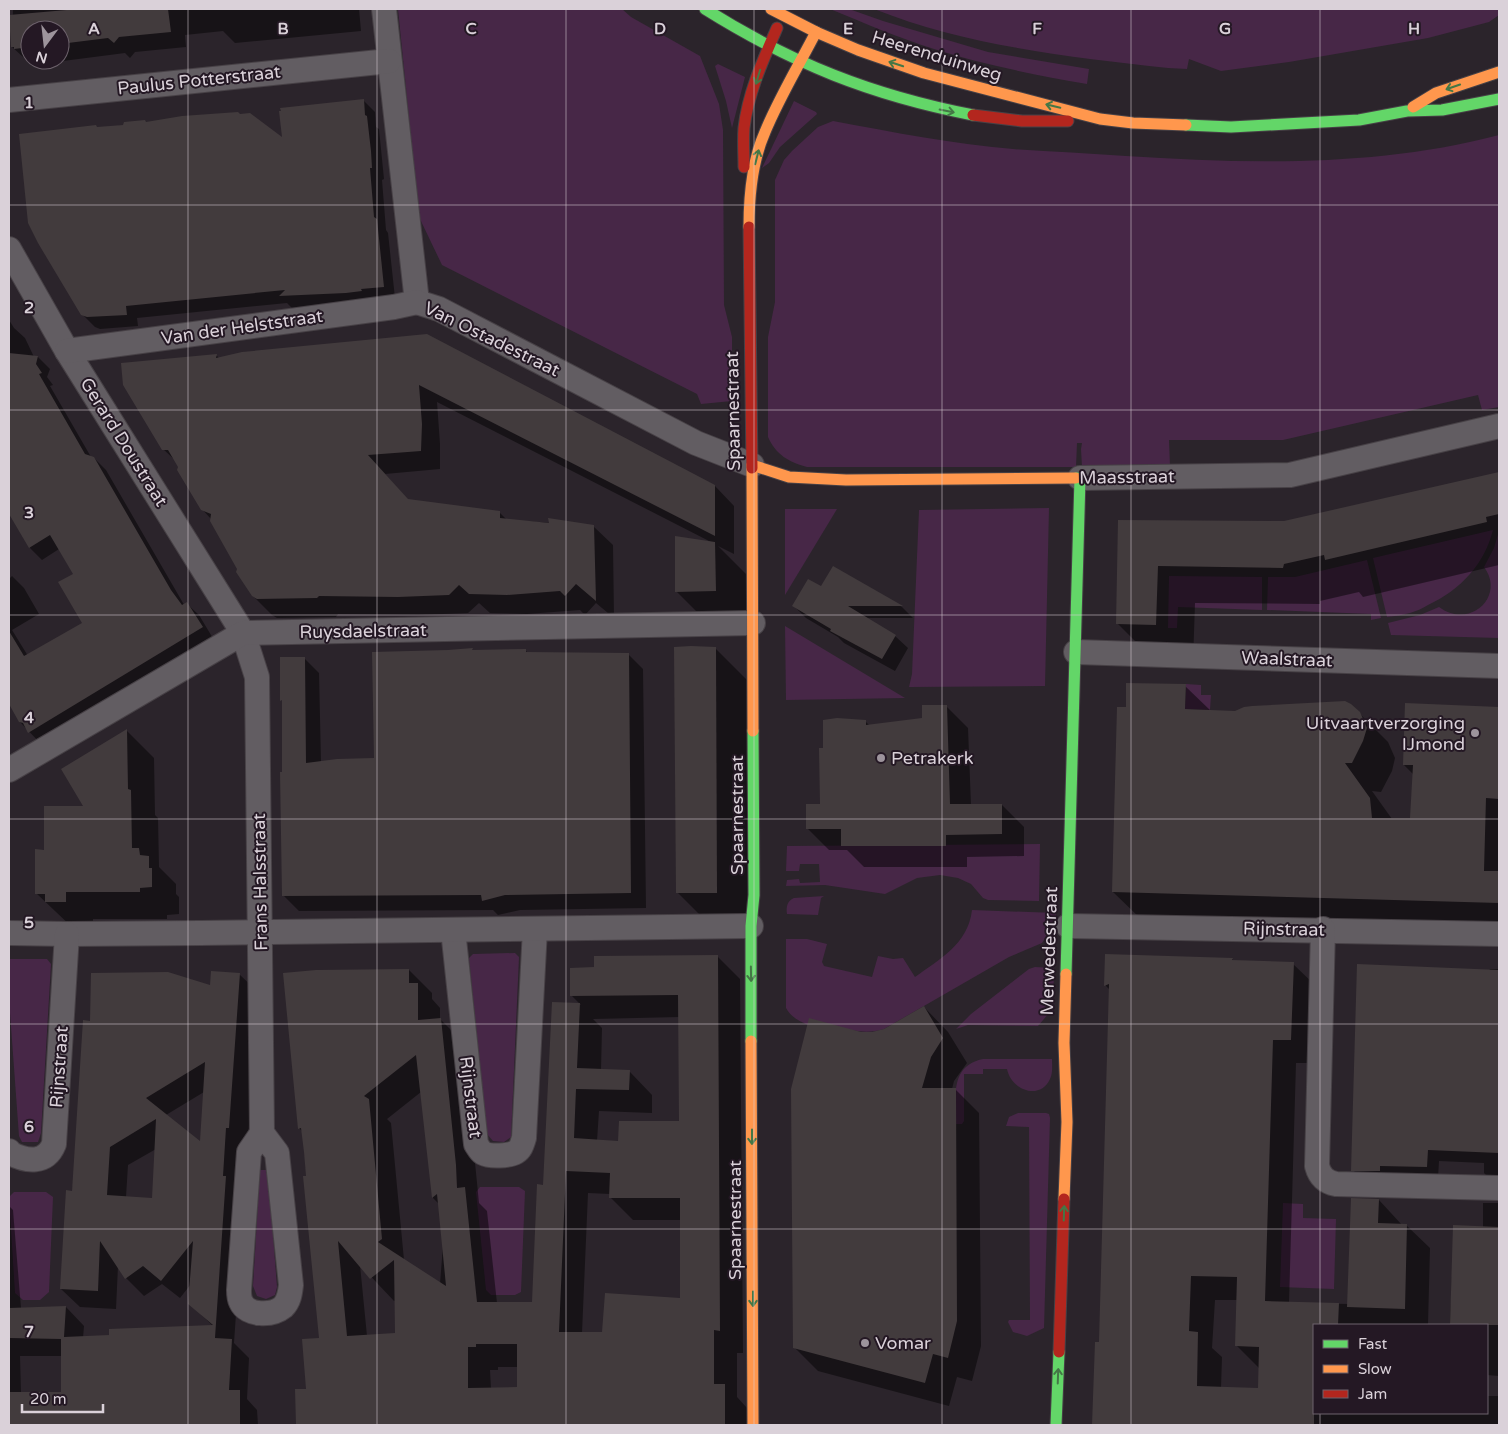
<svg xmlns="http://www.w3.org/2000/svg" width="1508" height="1434" viewBox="0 0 1508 1434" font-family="'Varela Round',sans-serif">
<rect width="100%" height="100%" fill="#2b242b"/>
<g fill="#472747">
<polygon points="398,9 622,9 631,17 700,56 719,104 723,130 724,305 732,337 732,401 701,404 697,394 442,265 419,217"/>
<path d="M830 9H849L883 21 988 52 1089 69 1087 84C1036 75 984 65 934 49 899 38 864 23 830 9Z"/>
<path d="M874 9H1499V15L1489 22 1428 38 1289 62 1221 71 1189 59 1187 69 1168 68C1069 57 967 46 874 9Z"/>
<polygon points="718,64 745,77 732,128 726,101 715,66"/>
<polygon points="794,101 816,112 817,114 780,147 769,163 762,168"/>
<path d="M833 121C893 132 952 144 1013 149 1051 152 1089 153 1126 156 1250 164 1378 167 1499 135V407L1482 410 1478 395 1283 440H1169L1170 466 1082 467 1081 449 1082 443H1077L1076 467H807C789 462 776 455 768 437V337L775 302V180L784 160 792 151 818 127Z"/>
<polygon points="1049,508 1045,686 909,687 912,674 919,510"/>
<polygon points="785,509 837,509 785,595"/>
<path d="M1493 530C1484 565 1460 590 1428 605 1423 608 1417 611 1410 613 1403 615 1395 616 1387 617L1373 558Z"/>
<path d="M1499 531V638L1391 635 1388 623 1420 615 1439 607C1470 630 1506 596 1484 567L1494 548Z"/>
<polygon points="1367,560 1381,618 1371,620 1371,614 1267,610 1268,577 1295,577"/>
<polygon points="1169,576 1262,577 1262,610 1178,607 1177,628 1168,628"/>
<polygon points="785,626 905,698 786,700"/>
<polygon points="1186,684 1201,685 1201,695 1211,695 1210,710 1185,709"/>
<polygon points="1040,844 1039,901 988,900 983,898 971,884 958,878 940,875 917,878 885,894 825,885 786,886 787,880 799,879 800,883 820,882 819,864 800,864 799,871 786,871 787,846"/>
<path d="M824 896 821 898 818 915 787 914C786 907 787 901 794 898Z"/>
<path d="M972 910 1056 913V921L1042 943 1009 957 884 1029C860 1037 833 1025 810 1019L808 1025C799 1021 791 1017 786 1008V939H807L827 944 822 962 824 966 872 977 878 956 893 959 903 958 915 977C940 959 968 944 972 910Z"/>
<polygon points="515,953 519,957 511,1137 504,1142 493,1141 487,1134 469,958 473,954"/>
<polygon points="10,959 47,959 51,964 41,1133 38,1142 22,1142 19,1136 9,999 9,960"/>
<polygon points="1035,967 1054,968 1053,1013 1049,1013 1038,1026 968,1025 956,1029 971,1014 1029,969"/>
<path d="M983 1059H1052C1052 1065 1053 1073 1050 1079 1040 1101 1011 1090 1007 1069H983V1074H964V1121L962 1124H956C956 1098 949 1066 983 1059Z"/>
<polygon points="1018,1113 1046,1113 1049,1114 1050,1118 1044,1328 1027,1336 1013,1332 1008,1322 1009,1320 1030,1320 1029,1127 1006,1126 1009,1117"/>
<polygon points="260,1170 268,1170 277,1287 275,1295 266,1299 257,1296 253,1286"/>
<polygon points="480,1187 519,1187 525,1191 521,1292 515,1295 491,1295 486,1290 476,1192"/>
<polygon points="14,1192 46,1192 53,1197 49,1292 40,1300 23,1300 15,1293 9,1197"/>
<polygon points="1283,1203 1303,1204 1303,1218 1336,1219 1334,1289 1280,1287"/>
</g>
<g fill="#0007" fill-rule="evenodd">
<path d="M13 9H359L361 31 235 43 223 31 185 35 186 47 135 52 130 58 125 53 32 65 12 47ZM30 30H60V60H30Z"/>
<polygon points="363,100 375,112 376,127 379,129 384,179 382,180 386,230 388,233 395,298 359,304 292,308 287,303 137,318 138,326 100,329 95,327 82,314 98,128 147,123 283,140"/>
<polygon points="9,313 9,320 14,328 25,338 34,357 38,357 50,369 47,377 53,385 50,386 91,457 94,458 106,470 183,603 184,605 187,604 199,615 214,640 41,744 20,722 9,702 9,579 12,576 24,588 39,614 12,630 28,656 84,623 74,574 59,549 42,560 30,548 9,512"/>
<polygon points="427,335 715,486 734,506 734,554 718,546 752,580 752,627 713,628 676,591 711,542 437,402 440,444 440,469 385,474 409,501 499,512 507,520 593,526 613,545 614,618 596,603 585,615 580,610 527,614 490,613 479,603 468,613 418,615 338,614 336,617 277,618 272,615 253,596 211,519 202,509 176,461 163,449 123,364 217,356 219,358"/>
<polygon points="1497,474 1499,476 1499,565 1363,597 1359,592 1320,601 1320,604 1195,603 1193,662 1154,660 1117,623 1120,521 1285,523"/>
<polygon points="834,568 902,607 913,618 866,618 895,636 908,648 895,671 844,643 838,637 806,618 794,606 821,588"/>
<polygon points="715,648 752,685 754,929 714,929 677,892"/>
<polygon points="472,650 474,651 525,650 529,654 628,654 643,669 646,908 520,910 498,915 493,910 299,911 284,896 283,701 282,700 304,658 319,673 321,762 375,759 448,652"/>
<polygon points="1185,686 1211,711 1359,713 1388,742 1395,758 1392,771 1381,792 1372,791 1392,819 1412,819 1413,774 1404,765 1406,705 1499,708 1499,930 1142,920 1113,892 1128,709"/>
<polygon points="946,706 968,728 971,805 1002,805 1024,827 1024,856 967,857 967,867 864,867 847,850 829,850 807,828 821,806 824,749 865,721 870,726 923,719"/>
<polygon points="127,731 154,758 155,815 158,818 159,867 176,884 176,894 179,897 179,914 167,915 167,919 93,919 93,929 74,929 36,893 46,851 85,807"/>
<path d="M1107 955 1232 959 1234 961 1293 964 1317 987 1314 1063H1296L1289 1303 1349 1304 1379 1200 1402 1225H1406L1430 1248 1428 1325H1314V1413H1487V1396H1499V1425H1094L1096 1343 1100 1344 1110 990 1106 986ZM1215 1300H1238L1236 1345 1259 1368V1389L1221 1388 1222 1357 1212 1348Z"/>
<path d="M717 956 740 979 743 1353H737V1397L747 1408V1425H297V1390H307L320 1340 303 1132 299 1128 409 970 432 993V999L440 1008V1019L463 1042 479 1203 487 1211 497 1303H533L544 1186 553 1003 581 1005 572 996ZM680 1017V1122L619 1142 597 1141 599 1111 652 1113V1095L630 1072 601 1070 602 1028 593 1019ZM421 1092 433 1198 439 1204 443 1245 440 1284 404 1260 391 1123 387 1119ZM588 1193 610 1194V1197L633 1220H681L682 1299 603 1333H582ZM360 1265 394 1301 396 1300V1334L367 1336ZM498 1367H518V1388L491 1389 490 1370H498Z"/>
<polygon points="1490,969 1499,969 1499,1185 1496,1185 1484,1173 1484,1163 1439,1161 1438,1178 1364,1182 1353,1170"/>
<path d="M239 974 258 992 234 1343 249 1358 247 1399 257 1410 258 1425H9V1206L13 1210 21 1308 66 1307 84 1326 83 1338 213 1326 190 1304 191 1284 180 1298 162 1284 144 1296 126 1278 118 1266 116 1309 80 1307 61 1289 92 1022 211 987ZM204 1092 201 1143 166 1115ZM156 1149 153 1199 126 1197 128 1165ZM20 1356H62V1393H21Z"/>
<polygon points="924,1007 948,1032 967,1063 954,1081 952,1089 955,1089 979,1113 981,1346 972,1381 957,1377 949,1406 818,1371 794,1347 861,1033 872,1033 884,1030"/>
<polygon points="1483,1203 1499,1203 1499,1376 1487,1375 1487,1325 1450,1325 1454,1226 1483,1227"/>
</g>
<g fill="#423b3d" fill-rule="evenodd">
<polygon points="78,9 168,9 171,32 119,37 114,43 108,38 60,44 60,30 30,30 30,47 14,49 14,47 11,47 9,15"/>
<polygon points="364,99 365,115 367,116 371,151 372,168 370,168 374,217 377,219 384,287 361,289 362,291 346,293 279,296 285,290 126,306 127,315 87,317 81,315 38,243 28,223 19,134 96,125 97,127 123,125 124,122 145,120 146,122 182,116 238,112 240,114 250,113 282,137 279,111 281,111 280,108"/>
<polygon points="427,334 715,485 715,536 419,385 422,424 421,451 368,455 408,499 500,511 500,518 549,523 548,518 594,525 596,601 576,584 565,596 560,591 507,595 469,594 459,585 449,595 398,597 319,596 317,598 257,599 252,596 236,572 237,569 210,521 211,514 201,510 177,470 178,467 168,450 162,450 123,385 121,363 217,354 216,358 242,352"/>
<polygon points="9,353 38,356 36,364 42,373 39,374 85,454 94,457 171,590 182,605 187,602 203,627 28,733 23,723 19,722 9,704 9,631 24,656 82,623 58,582 73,574 50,535 29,548 9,514"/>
<polygon points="1499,472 1499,514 1486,517 1487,522 1325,560 1324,555 1284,564 1283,568 1158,566 1156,625 1116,624 1118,520 1284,521"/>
<polygon points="675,536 715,542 716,591 675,592"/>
<polygon points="833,566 903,606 848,606 896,635 882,659 830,631 831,629 792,606 808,579 821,586"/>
<polygon points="691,646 716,647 717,893 676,893 674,647"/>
<polygon points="473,648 472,650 526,649 526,652 629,653 631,893 505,895 482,901 481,895 282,896 280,772 282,772 282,700 280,701 280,657 305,657 306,763 337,759 374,758 372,652 448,650"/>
<polygon points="1126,683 1186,684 1185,709 1235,711 1244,707 1252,706 1345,701 1351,704 1360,712 1367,728 1363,741 1352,763 1345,763 1370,798 1372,818 1410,818 1413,765 1403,765 1405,703 1499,707 1499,799 1486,798 1484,871 1499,871 1499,903 1112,892 1117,707 1126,707"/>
<polygon points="922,705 947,705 950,804 1002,804 1002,834 946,835 946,846 841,846 841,829 806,829 806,804 820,804 819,748 823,748 823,720 837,718 866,720 866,725 922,718"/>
<polygon points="127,729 128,789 131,790 132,848 139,848 140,855 149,856 149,868 152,868 152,887 140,888 140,892 66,892 66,902 45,902 45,894 35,894 35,849 44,850 44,806 83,806 61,769"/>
<path d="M1105 954 1233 958 1232 960 1294 962 1291 1040H1273L1265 1301 1339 1303 1338 1325H1314V1425H1092L1095 1342H1099L1106 1091 1109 984 1104 986ZM1191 1276 1237 1277 1235 1346 1259 1347 1258 1388 1197 1386 1198 1332 1189 1331Z"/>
<path d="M718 955 720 1331 714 1330V1384H725V1425H296L295 1389H306L302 1339 319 1338 303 1176H306L304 1152 301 1128 298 1129 283 973 316 970 409 969V983H418V1020L441 1018 456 1165 457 1188 465 1187 477 1302H532L537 1184 543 1185 552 1002 580 1003 577 1068 630 1070 629 1090 576 1089 574 1138 618 1141 619 1121H679L678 995 570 996V968L594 967V956ZM416 1055 432 1198 437 1194 446 1286 378 1242 382 1239 369 1099 364 1096ZM566 1171 610 1173 609 1198H680V1298L605 1293 602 1332H559ZM338 1241 370 1279 394 1260 395 1333 347 1336ZM476 1344H517V1387L468 1388V1347H476Z"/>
<polygon points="1357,964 1499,970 1499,1153 1428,1150 1427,1167 1380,1166 1380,1171 1351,1171"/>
<path d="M211 971 240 973 229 1128H226L223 1176H226L215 1338 232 1339 229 1390H240V1425H9V1392H61V1339L9 1338V1308L66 1306 64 1337 109 1335V1329L213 1325 188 1304 193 1241 161 1281 143 1266 125 1279 100 1241 98 1291 60 1289 66 1190 72 1191 83 1020 90 1021 91 973 168 972 210 985ZM205 1062 200 1141 146 1098ZM156 1119 152 1198 107 1195 110 1147Z"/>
<polygon points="924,1006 943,1038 931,1057 922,1088 956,1088 957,1321 948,1358 933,1354 925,1383 793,1348 791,1089 809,1018 861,1032 872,1032 884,1029"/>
<polygon points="1351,1198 1379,1199 1378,1223 1407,1224 1405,1309 1347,1307"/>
<polygon points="1453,1225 1499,1227 1499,1325 1450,1325"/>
</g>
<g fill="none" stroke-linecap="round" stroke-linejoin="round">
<g stroke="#474146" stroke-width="26">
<g id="street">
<polyline points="384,9 417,302 439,309 696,443 752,465"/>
<polyline points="9,100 389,61"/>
<path d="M9 249 67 351 243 633 257 677 262 1133 249 1152 239 1290C239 1293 239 1298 241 1302 247 1316 272 1316 283 1307 289 1301 290 1294 291 1285L277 1153 262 1133"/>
<polyline points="67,351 394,307 417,302"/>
<polyline points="1080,478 1290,475 1499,426"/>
<polyline points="1076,652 1499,666"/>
<polyline points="9,770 243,633 753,623"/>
<polyline points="1068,926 1499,934"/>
<path d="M1323 929 1317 1166C1320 1177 1326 1182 1336 1184L1499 1188"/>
<path d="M453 930 476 1144C478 1147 480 1151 483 1153 490 1157 509 1156 516 1152 521 1149 522 1144 524 1138L535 929"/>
<polyline points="9,933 67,934 200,933 751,926"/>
<path d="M9 1151 10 1153C27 1162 46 1164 54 1144L67 934"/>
</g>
</g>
<g stroke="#474146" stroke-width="13">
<g id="fast">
<path d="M705 9C793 64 871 95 973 115"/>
<polyline points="1186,125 1231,127 1359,120 1407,111 1442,110 1499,99"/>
<polyline points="1066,974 1080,478 1076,478"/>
<polyline points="751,1041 751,926 754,895 753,731"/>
<polyline points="1056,1425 1059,1352"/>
</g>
</g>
<g stroke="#474146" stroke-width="13">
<g id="slow">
<polyline points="771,9 816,32 858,50 924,73 1100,119 1133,123 1186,125"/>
<polyline points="1413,107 1436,93 1499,72"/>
<path d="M749 227C749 195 752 161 765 132 779 98 799 65 816 32"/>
<polyline points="752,465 789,477 846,480 1076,478"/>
<polyline points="752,468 753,731"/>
<polyline points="751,1041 753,1425"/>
<polyline points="1064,1199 1067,1122 1064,1043 1066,974"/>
</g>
</g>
<g stroke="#474146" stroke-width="13">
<g id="jam">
<polyline points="973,115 1022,121 1068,121"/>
<path d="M744 167C744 154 743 141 744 128 748 93 763 60 777 28"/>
<polyline points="749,227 752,468"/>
<polyline points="1059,1352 1064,1199"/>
</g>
</g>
<use href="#street" stroke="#625d62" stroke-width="24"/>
<use href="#fast" stroke="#63d668" stroke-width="11"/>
<use href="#slow" stroke="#ff974d" stroke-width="11"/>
<use href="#jam" stroke="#b3261e" stroke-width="11"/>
</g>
<defs><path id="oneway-shaft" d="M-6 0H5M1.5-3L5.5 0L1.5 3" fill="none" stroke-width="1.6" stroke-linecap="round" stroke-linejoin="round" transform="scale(1.25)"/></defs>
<g stroke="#447746">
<use href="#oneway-shaft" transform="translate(896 64) rotate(-162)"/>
<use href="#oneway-shaft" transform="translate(758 77) rotate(107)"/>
<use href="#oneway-shaft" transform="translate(1453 87) rotate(161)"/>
<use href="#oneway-shaft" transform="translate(1053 106) rotate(-167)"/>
<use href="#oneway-shaft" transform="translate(947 111) rotate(11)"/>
<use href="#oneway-shaft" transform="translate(757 157) rotate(-76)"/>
<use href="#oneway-shaft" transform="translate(751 974) rotate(89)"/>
<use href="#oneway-shaft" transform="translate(752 1137) rotate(90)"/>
<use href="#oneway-shaft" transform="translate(1064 1213) rotate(-88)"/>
<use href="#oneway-shaft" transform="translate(753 1299) rotate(90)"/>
<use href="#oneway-shaft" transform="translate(1058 1376) rotate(-88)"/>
</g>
<path fill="none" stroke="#dad1d9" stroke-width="1" stroke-opacity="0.55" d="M188 9V1425M377 9V1425M566 9V1425M754 9V1425M942 9V1425M1131 9V1425M1320 9V1325M9 205H1499M9 410H1499M9 615H1499M9 819H1499M9 1024H1499M9 1229H1499M1320 1413V1425"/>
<g fill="#9d949c" stroke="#241824" stroke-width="2">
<circle cx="1475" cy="733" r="5"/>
<circle cx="881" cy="758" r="5"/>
<circle cx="865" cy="1343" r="5"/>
</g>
<g text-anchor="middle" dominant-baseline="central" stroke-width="4" stroke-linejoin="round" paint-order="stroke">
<g font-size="18" fill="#dad1d9" stroke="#241824">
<text transform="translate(937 56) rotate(17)">Heerenduinweg</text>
<text transform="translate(199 80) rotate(-6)">Paulus Potterstraat</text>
<text transform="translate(242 327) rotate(-8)">Van der Helststraat</text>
<text transform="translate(492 339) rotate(26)">Van Ostadestraat</text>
<text transform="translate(733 411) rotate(-91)">Spaarnestraat</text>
<text transform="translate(124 442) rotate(58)">Gerard Doustraat</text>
<text transform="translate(1127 477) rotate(-1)">Maasstraat</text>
<text transform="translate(363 631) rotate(-1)">Ruysdaelstraat</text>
<text transform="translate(1287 659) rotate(2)">Waalstraat</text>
<text transform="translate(737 815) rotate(-90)">Spaarnestraat</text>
<text transform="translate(260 882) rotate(-91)">Frans Halsstraat</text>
<text transform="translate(1284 929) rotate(1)">Rijnstraat</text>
<text transform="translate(1049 951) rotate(-88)">Merwedestraat</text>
<text transform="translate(59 1067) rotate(-86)">Rijnstraat</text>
<text transform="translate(471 1097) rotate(83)">Rijnstraat</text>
<text transform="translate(735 1220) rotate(-90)">Spaarnestraat</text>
</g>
<g font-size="18" fill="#dad1d9" stroke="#241824" text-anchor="start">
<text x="1465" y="723" text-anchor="end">Uitvaartverzorging<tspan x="1465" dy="21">IJmond</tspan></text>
<text x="891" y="758">Petrakerk</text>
<text x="875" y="1343">Vomar</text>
</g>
</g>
<g font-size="16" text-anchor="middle" font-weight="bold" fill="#dad1d9" stroke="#241824" stroke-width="4" stroke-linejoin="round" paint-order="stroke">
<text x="94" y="34">A</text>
<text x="283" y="34">B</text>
<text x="471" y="34">C</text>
<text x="660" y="34">D</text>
<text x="848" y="34">E</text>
<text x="1037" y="34">F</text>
<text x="1225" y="34">G</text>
<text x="1414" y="34">H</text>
<text x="29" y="108">1</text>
<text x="29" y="313">2</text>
<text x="29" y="518">3</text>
<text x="29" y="723">4</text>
<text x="29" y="928">5</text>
<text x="29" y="1132">6</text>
<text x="29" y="1337">7</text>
</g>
<rect width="1508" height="1434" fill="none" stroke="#dad1d9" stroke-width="20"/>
<rect x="1313" y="1324" width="175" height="90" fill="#241824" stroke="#6d626c"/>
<rect x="1323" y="1340" width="25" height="8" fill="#63d668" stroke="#6d626c"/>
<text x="1358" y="1349" font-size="15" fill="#dad1d9">Fast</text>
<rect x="1323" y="1365" width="25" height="8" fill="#ff974d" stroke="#6d626c"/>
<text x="1358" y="1374" font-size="15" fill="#dad1d9">Slow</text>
<rect x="1323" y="1390" width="25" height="8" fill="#b3261e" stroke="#6d626c"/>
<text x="1358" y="1399" font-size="15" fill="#dad1d9">Jam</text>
<g transform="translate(45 45) rotate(195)"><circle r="24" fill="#241824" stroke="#6d626c"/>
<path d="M0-4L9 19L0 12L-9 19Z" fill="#9d949c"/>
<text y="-8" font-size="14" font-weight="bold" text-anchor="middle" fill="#dad1d9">N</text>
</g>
<path d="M22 1404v8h81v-8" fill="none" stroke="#dad1d9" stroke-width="2.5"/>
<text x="30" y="1404" font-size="15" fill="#dad1d9" stroke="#241824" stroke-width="4" paint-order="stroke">20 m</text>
</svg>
